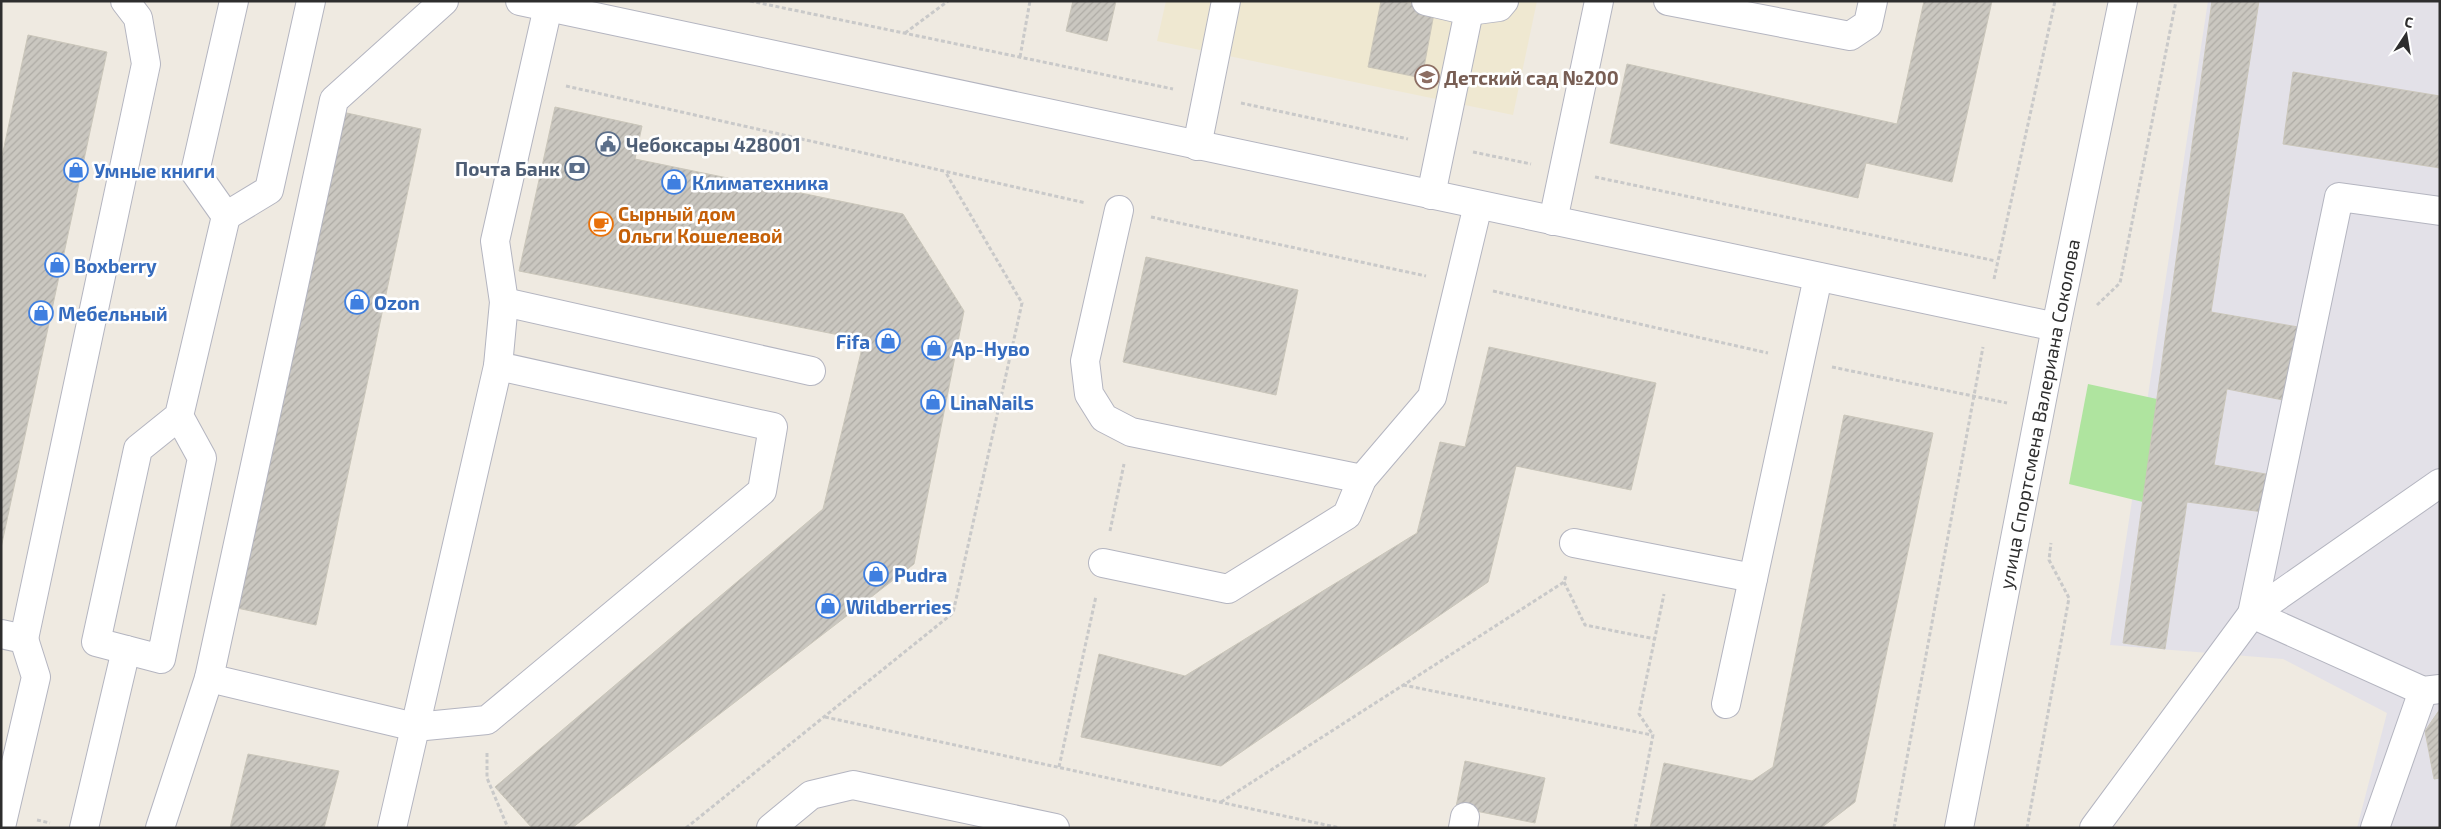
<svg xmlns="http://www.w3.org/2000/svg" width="2441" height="829" viewBox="0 0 2441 829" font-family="'Exo 2',sans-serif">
<defs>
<pattern id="building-hatch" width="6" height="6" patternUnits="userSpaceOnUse" patternTransform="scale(1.25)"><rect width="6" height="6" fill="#cac7c0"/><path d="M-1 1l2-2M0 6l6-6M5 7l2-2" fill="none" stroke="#aeaba5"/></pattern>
</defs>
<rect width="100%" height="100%" fill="#efeae1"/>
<polygon fill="#e3e1e8" points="2208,1 2440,1 2440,828 2357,828 2387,713 2283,659 2110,645"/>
<polygon fill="#efe8d1" points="1166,1 1537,1 1513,115 1157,41"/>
<polygon fill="#afe49f" points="2088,384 2157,399 2143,502 2069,484"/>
<g fill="url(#building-hatch)" stroke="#cac6ba">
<polygon points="1073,1 1116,1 1107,41 1066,31"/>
<polygon points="1381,1 1399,1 1435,8 1422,78 1368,67"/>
<polygon points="1924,1 1992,1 1952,182 1866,163 1858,198 1610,143 1627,64 1897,124"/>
<polygon points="2212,1 2259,1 2211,312 2304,328 2293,402 2227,389 2214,465 2277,476 2271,513 2187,502 2165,649 2123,643"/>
<polygon points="28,35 107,52 1,548 1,161"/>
<polygon points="2293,72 2440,96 2440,168 2283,144"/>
<polygon points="555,107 642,126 635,159 903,214 964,311 914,564 572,828 532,828 495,787 823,509 864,340 519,271"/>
<polygon points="342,112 421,129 316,625 237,608"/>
<polygon points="1146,257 1298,290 1276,395 1123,362"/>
<polygon points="1489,347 1656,383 1631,490 1516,466 1488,582 1221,766 1081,737 1099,654 1185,676 1417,533 1440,442 1465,447"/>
<polygon points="1844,415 1933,433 1855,802 1821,828 1650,828 1664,763 1752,781 1773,767"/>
<polygon points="2440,709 2440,778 2434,779 2425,731"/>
<polygon points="248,754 339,771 324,828 230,828"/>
<polygon points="1465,761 1545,778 1535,823 1456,807"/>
</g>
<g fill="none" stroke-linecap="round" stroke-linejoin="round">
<g stroke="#b4b5c0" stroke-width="30">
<g id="minor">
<polyline points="520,1 2056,327"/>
<polyline points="1426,1 1469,11 1499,7 1504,1"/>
<polyline points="1668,1 1850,36 1868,24 1873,1"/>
<polyline points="1197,146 1226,1"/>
<polyline points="1431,195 1469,11"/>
<polyline points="1119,210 1085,361 1089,394 1104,418 1131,432 1362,479"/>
<polyline points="226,216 269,190 311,1"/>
<polyline points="1553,221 1599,1"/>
<polyline points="504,302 811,371"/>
<polyline points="179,416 202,458 161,659 96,642 138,449 179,416 226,216 195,172 234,1"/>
<polyline points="1574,543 1753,578"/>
<polyline points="1103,563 1228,589 1347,515 1362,479 1432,397 1478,205"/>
<polyline points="2252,614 2339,197 2440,211"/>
<polyline points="2252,614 2423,691 2440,689"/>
<polyline points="1,634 24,639 36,677 1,827"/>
<polyline points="24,639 146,64 138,18 125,1"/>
<polyline points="209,678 334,100 444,1"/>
<polyline points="1726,704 1818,277"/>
<polyline points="84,828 126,650"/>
<polyline points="160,828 209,678 415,727 487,720 762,491 773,427 498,366"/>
<polyline points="392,828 498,366 504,302 495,241 548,7"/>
<polyline points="771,828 811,795 853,785 1055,828"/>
<polyline points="1463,828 1465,817"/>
<polyline points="1959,828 2056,327 2123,1"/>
<polyline points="2094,828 2252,614 2440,483"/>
<polyline points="2375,828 2423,691"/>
</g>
</g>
<g stroke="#c9c9c9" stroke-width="3" stroke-dasharray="4 2.5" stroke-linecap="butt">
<polyline points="750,1 1173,89"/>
<polyline points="905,33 948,1"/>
<polyline points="1020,57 1030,1"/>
<polyline points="566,86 1086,203"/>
<polyline points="1241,103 1408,139"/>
<polyline points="1473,152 1531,164"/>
<polyline points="1595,177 1996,261"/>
<polyline points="1151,217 1426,276"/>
<polyline points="1994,279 2055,1"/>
<polyline points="1493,291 1768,353"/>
<polyline points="2097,305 2120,283 2176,1"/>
<polyline points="1832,367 2007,403"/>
<polyline points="1110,531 1124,464"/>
<polyline points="1564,582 1585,625 1655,639"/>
<polyline points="1403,685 1652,735"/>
<polyline points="825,717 1340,828"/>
<polyline points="487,753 487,778 508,828"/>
<polyline points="1059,767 1096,596"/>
<polyline points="1221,802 1564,582 1566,576"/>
<polyline points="37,820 50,823"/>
<polyline points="686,828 953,613 1022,303 946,173"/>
<polyline points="1635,828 1653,735 1639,714 1664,594"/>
<polyline points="1894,828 1983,347"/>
<polyline points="2027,828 2069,598 2049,560 2051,543"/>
</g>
<use href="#minor" stroke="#fff" stroke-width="28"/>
</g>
<defs>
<g id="school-ring" transform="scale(1.25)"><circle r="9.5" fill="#fff" stroke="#8d6e63" stroke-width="1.5"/><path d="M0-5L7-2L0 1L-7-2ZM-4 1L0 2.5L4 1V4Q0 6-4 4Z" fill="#8d6e63"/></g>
<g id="civic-ring" transform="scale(1.25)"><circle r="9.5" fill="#fff" stroke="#5c6f8a" stroke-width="1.5"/><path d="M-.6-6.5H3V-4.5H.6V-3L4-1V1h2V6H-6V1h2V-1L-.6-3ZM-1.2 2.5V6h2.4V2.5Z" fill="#5c6f8a"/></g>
<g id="bank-ring" transform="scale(1.25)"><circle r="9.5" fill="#fff" stroke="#5c6f8a" stroke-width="1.5"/><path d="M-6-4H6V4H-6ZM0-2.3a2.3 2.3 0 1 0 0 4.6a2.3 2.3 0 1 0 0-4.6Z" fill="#5c6f8a"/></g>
<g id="shop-ring" transform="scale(1.25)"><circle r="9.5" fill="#fff" stroke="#3f7fe0" stroke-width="1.5"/><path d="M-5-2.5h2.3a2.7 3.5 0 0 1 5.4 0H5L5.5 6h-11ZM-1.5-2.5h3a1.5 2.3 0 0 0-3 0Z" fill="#3f7fe0"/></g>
<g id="cafe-ring" transform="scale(1.25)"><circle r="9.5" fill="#fff" stroke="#e8710a" stroke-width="1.5"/><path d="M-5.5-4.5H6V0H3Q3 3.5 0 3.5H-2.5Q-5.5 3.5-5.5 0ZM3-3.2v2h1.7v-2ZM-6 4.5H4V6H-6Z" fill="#e8710a"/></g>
</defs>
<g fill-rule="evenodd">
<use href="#school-ring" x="1427" y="77"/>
<use href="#civic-ring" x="608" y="144"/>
<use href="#bank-ring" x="577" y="168"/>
<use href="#shop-ring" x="76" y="170"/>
<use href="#shop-ring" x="674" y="182"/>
<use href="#cafe-ring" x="601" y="224"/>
<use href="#shop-ring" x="57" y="265"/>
<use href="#shop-ring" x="357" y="302"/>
<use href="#shop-ring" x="41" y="313"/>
<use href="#shop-ring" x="888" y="341"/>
<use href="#shop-ring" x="934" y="348"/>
<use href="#shop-ring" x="933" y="402"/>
<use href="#shop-ring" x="876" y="574"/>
<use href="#shop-ring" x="828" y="606"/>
</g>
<g text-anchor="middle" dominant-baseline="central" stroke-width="5" stroke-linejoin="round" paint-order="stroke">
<g font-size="19" font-weight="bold" fill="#785e54" stroke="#fff" text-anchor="start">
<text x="1444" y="77">Детский сад №200</text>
</g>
<g font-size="19" font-weight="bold" fill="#4e5e75" stroke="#fff" text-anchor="start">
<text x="626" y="144">Чебоксары 428001</text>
<text x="560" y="168" text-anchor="end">Почта Банк</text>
</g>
<g font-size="19" font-weight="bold" fill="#366cbe" stroke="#fff" text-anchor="start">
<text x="94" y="170">Умные книги</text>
<text x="692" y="182">Климатехника</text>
<text x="74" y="265">Boxberry</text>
<text x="374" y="302">Ozon</text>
<text x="58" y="313">Мебельный</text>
<text x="870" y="341" text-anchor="end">Fifa</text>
<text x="952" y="348">Ар-Нуво</text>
<text x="950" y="402">LinaNails</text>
<text x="894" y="574">Pudra</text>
<text x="846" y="606">Wildberries</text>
</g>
<g font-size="19" font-weight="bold" fill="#c56008" stroke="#fff" text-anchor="start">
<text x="618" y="213">Сырный дом<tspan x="618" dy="22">Ольги Кошелевой</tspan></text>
</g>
<g font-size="19" fill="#2e2e2e" stroke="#fff">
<text transform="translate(2039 414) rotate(-79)">улица Спортсмена Валериана Соколова</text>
</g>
</g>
<rect width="2441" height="829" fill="none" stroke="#2e2e2e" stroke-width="5"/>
<g transform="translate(2406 35) rotate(12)" stroke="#ffffff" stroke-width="4" paint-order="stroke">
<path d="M0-4L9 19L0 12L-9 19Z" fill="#2e2e2e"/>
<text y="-8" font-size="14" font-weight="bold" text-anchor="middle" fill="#2e2e2e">С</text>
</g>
</svg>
